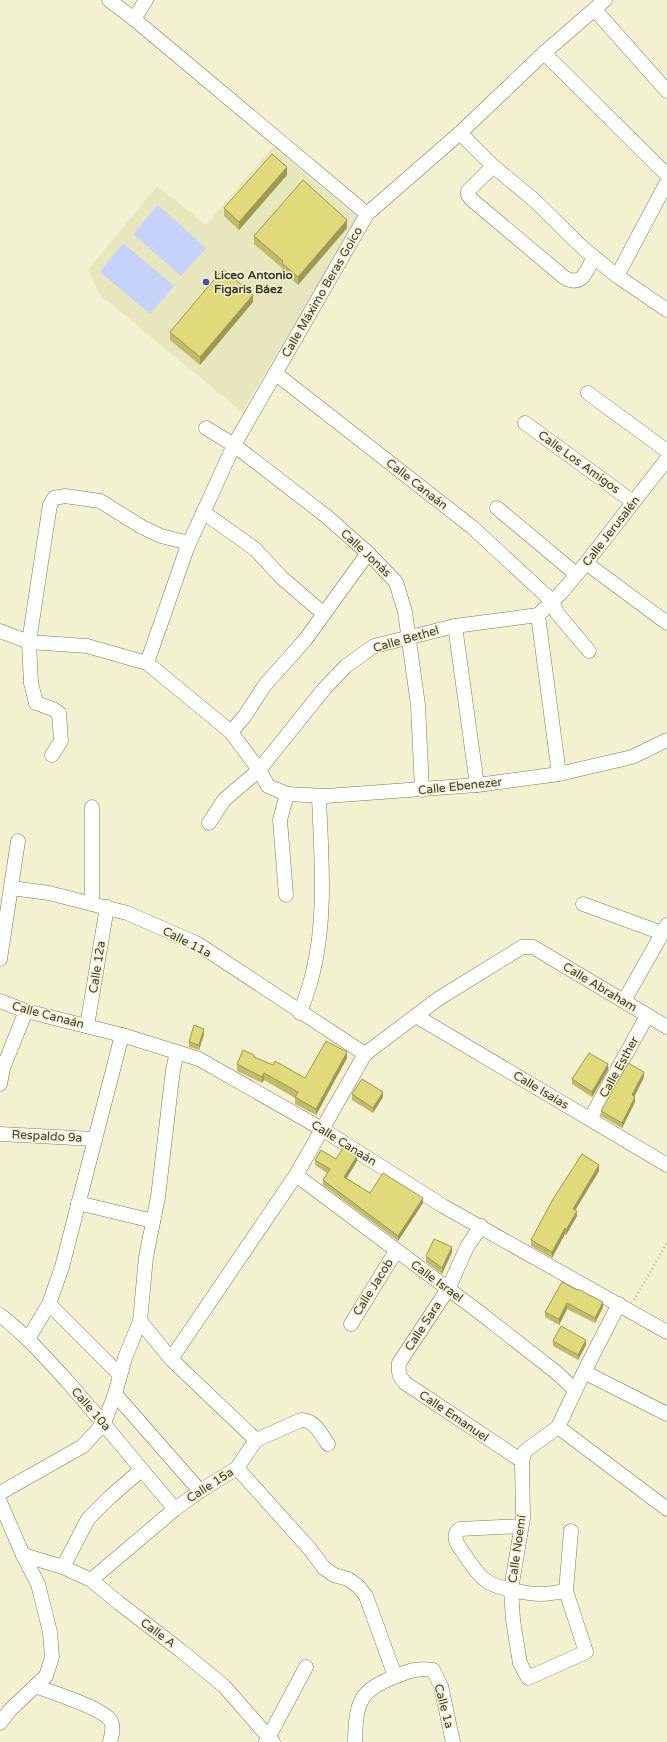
<svg xmlns="http://www.w3.org/2000/svg" width="667" height="1742" viewBox="0 0 667 1742" font-family="'Varela Round',sans-serif">
<rect width="100%" height="100%" fill="#f3f2d0"/>
<polygon fill="#e7e6bd" points="273,147 358,218 242,412 99,294 88,270 157,186 206,225"/>
<g fill="#c5d3fb">
<polygon points="158,205 206,248 181,276 133,234"/>
<polygon points="123,243 174,286 150,314 100,272"/>
</g>
<g fill="none" stroke-linecap="round" stroke-linejoin="round">
<g stroke="#7a795b" stroke-width="15">
<g id="minor">
<polyline points="109,0 134,19 367,214"/>
<polyline points="595,10 667,91"/>
<polyline points="134,19 146,0"/>
<polyline points="544,53 667,175"/>
<polyline points="460,133 493,166 534,200 584,249 617,276 667,310"/>
<path d="M493 166 468 191V195L472 200 565 278C583 287 586 271 594 257"/>
<polyline points="617,276 667,182"/>
<polyline points="275,373 472,527 552,601 557,613 589,651"/>
<polyline points="588,393 667,451"/>
<polyline points="525,423 633,502"/>
<polyline points="206,428 234,445 326,516 368,553 396,582 405,612 418,705 422,790"/>
<polyline points="497,508 576,574"/>
<polyline points="203,512 255,549 282,578 324,614"/>
<polyline points="586,563 667,623"/>
<polyline points="538,615 559,774"/>
<polyline points="455,626 477,785"/>
<polyline points="0,631 29,642 87,646 147,663 231,732 259,770 268,786 287,794 326,796 477,785 559,774 632,757 667,740"/>
<polyline points="147,663 187,548 234,445 367,214 460,133 544,53 605,0"/>
<polyline points="231,732 244,717 265,685 305,640 368,553"/>
<polyline points="52,755 61,741 59,713 53,709 36,703 31,683 29,642 44,543 50,505 54,498 65,496 100,501 142,527 161,536 189,543"/>
<polyline points="92,807 92,904"/>
<polyline points="209,823 224,800 259,770 324,689 346,666 374,646 455,626 538,615 561,593 586,563 667,459"/>
<polyline points="11,888 49,893 127,913 198,944 365,1054"/>
<polyline points="286,895 280,820 287,794"/>
<polyline points="583,904 662,933"/>
<polyline points="0,959 18,841"/>
<polyline points="0,1001 26,1011 122,1035 199,1059 322,1129 443,1206 667,1332"/>
<polyline points="624,1001 667,925"/>
<path d="M300 1013C305 999 310 986 313 972 327 915 321 854 319 796"/>
<polyline points="416,1016 667,1165"/>
<polyline points="87,1026 107,907"/>
<polyline points="0,1084 3,1068 26,1011"/>
<polyline points="590,1119 647,1016"/>
<polyline points="0,1134 94,1139"/>
<polyline points="296,1175 479,1312 557,1373 575,1390"/>
<polyline points="78,1203 153,1221"/>
<path d="M481 1226 467 1247 448 1289 399 1363C398 1372 399 1376 405 1383L522 1461"/>
<polyline points="49,1304 120,1375"/>
<path d="M0 1315C26 1335 45 1357 67 1381 104 1423 138 1466 175 1509"/>
<polyline points="140,1321 171,1359 256,1440"/>
<polyline points="351,1324 396,1251"/>
<polyline points="28,1339 49,1304 62,1267 122,1035"/>
<polyline points="171,1359 296,1175 365,1054 438,999 514,952 522,947 533,947 667,1027"/>
<polyline points="584,1372 667,1414"/>
<polyline points="115,1394 200,1491"/>
<polyline points="558,1427 667,1509"/>
<polyline points="237,1468 309,1548 324,1568 334,1575 348,1579 358,1586 366,1596 395,1676"/>
<polyline points="0,1493 83,1446 104,1423 115,1394 125,1358 140,1321 146,1257 158,1197 173,1070 177,1052"/>
<polyline points="0,1502 23,1555 38,1584 50,1632 52,1657 46,1676 10,1710 0,1723"/>
<path d="M521 1526 460 1529C453 1534 455 1541 460 1548 468 1559 477 1576 490 1583 501 1589 528 1594 541 1594 550 1594 558 1592 566 1591L586 1652 528 1678 520 1663 517 1645 513 1620 511 1589 523 1518 522 1461 525 1451 558 1427 584 1372 619 1304"/>
<polyline points="23,1555 63,1567 91,1580 119,1603 180,1650 224,1686 273,1742"/>
<polyline points="63,1567 88,1519 110,1497 141,1470"/>
<path d="M91 1580 175 1509 200 1491 237 1468 256 1440 301 1420C315 1420 320 1433 328 1444"/>
<polyline points="566,1591 571,1531"/>
<path d="M35 1686C51 1692 103 1708 111 1721 114 1728 112 1735 110 1742"/>
<polyline points="266,1742 306,1667"/>
<path d="M355 1742C356 1702 359 1690 397 1676 410 1670 419 1668 433 1670L441 1686 453 1742"/>
</g>
</g>
<polyline stroke="#b4b499" stroke-width="2.5" stroke-dasharray="1 3" stroke-linecap="butt" points="634,1300 667,1243"/>
<use href="#minor" stroke="#fff" stroke-width="14"/>
</g>
<g fill="#c1bb69">
<polygon points="287,175 239,230 224,216 224,208"/>
<polygon points="347,228 298,285 282,271 282,268 254,244 254,236"/>
<polygon points="253,302 200,365 170,340 170,332"/>
<polygon points="204,1034 199,1050 189,1047 189,1042"/>
<polygon points="254,1057 305,1078 347,1058 316,1115 295,1104 295,1098 264,1080 262,1083 237,1071 237,1064"/>
<polygon points="608,1070 592,1097 572,1084 572,1079"/>
<polygon points="644,1077 634,1097 635,1102 622,1128 601,1116 601,1111"/>
<polygon points="352,1094 383,1097 373,1113 352,1100"/>
<polygon points="336,1159 357,1161 347,1178 370,1193 423,1203 398,1241 323,1185 323,1180 327,1173 315,1165 315,1160"/>
<polygon points="599,1171 575,1210 577,1216 566,1235 565,1234 552,1258 531,1246 531,1240"/>
<polygon points="452,1252 442,1274 426,1262 426,1256"/>
<polygon points="562,1282 603,1307 595,1323 567,1309 559,1325 545,1317 545,1312"/>
<polygon points="553,1341 586,1345 578,1360 553,1346"/>
</g>
<g fill="#9d9955">
<polygon points="287,167 287,175 239,230 239,222"/>
<polygon points="347,220 347,228 298,285 298,277"/>
<polygon points="253,295 253,302 200,365 200,357"/>
<polygon points="204,1029 204,1034 199,1050 199,1045"/>
<polygon points="347,1052 347,1058 316,1115 316,1109"/>
<polygon points="608,1064 608,1070 592,1097 592,1092"/>
<polygon points="644,1072 644,1077 632,1101 632,1095"/>
<polygon points="264,1073 264,1080 262,1083 262,1077"/>
<polygon points="383,1092 383,1097 373,1113 373,1108"/>
<polygon points="635,1097 635,1102 622,1128 622,1123"/>
<polygon points="357,1156 357,1161 344,1182 344,1177"/>
<polygon points="599,1165 599,1171 573,1214 573,1209"/>
<polygon points="423,1198 423,1203 398,1241 398,1236"/>
<polygon points="577,1211 577,1216 566,1235 566,1230"/>
<polygon points="565,1228 565,1234 552,1258 552,1252"/>
<polygon points="452,1247 452,1252 442,1274 442,1268"/>
<polygon points="603,1302 603,1307 595,1323 595,1318"/>
<polygon points="567,1303 567,1309 559,1325 559,1319"/>
<polygon points="586,1340 586,1345 578,1360 578,1355"/>
</g>
<g fill="#e0da7a" stroke="#9d9955">
<polygon points="272,154 287,167 239,222 224,208"/>
<polygon points="303,180 347,220 298,277 282,263 283,261 254,236"/>
<polygon points="223,269 253,295 200,357 170,332"/>
<polygon points="194,1025 204,1029 199,1045 189,1042"/>
<polygon points="326,1041 347,1052 316,1109 295,1097 298,1092 264,1073 262,1077 237,1064 243,1050 254,1055 254,1057 273,1065 275,1061 305,1078"/>
<polygon points="589,1053 608,1064 592,1092 572,1079"/>
<polygon points="628,1063 644,1072 632,1095 635,1097 622,1123 601,1111"/>
<polygon points="362,1079 383,1092 373,1108 352,1094"/>
<polygon points="343,1148 357,1156 344,1177 370,1193 383,1173 423,1198 398,1236 323,1180 330,1169 315,1160 321,1150 336,1159"/>
<polygon points="582,1154 599,1165 573,1209 577,1211 566,1230 565,1228 552,1252 531,1240 553,1199"/>
<polygon points="434,1239 452,1247 442,1268 426,1256"/>
<polygon points="562,1282 577,1290 578,1289 603,1302 595,1318 567,1303 559,1319 545,1312"/>
<polygon points="561,1326 586,1340 578,1355 553,1341"/>
</g>
<circle fill="#3a50c2" stroke="#f3f2d0" stroke-width="1.5" cx="206" cy="282" r="4"/>
<g text-anchor="middle" dominant-baseline="central" stroke-width="3" stroke-linejoin="round" paint-order="stroke">
<g font-size="12" font-weight="bold" fill="#3d3d30" stroke="#f3f2d0" text-anchor="start">
<text x="214" y="275">Liceo Antonio<tspan x="214" dy="14">Figaris Báez</tspan></text>
</g>
<g font-size="12" fill="#3d3d30" stroke="#f3f2d0">
<text transform="translate(322 292) rotate(-60)">Calle Máximo Beras Goico</text>
<text transform="translate(579 462) rotate(36)">Calle Los Amigos</text>
<text transform="translate(417 484) rotate(38)">Calle Canaán</text>
<text transform="translate(611 531) rotate(-52)">Calle Jerusalén</text>
<text transform="translate(366 553) rotate(43)">Calle Jonás</text>
<text transform="translate(406 639) rotate(-16)">Calle Bethel</text>
<text transform="translate(460 786) rotate(-6)">Calle Ebenezer</text>
<text transform="translate(187 942) rotate(27)">Calle 11a</text>
<text transform="translate(97 967) rotate(-81)">Calle 12a</text>
<text transform="translate(600 987) rotate(31)">Calle Abraham</text>
<text transform="translate(48 1015) rotate(15)">Calle Canaán</text>
<text transform="translate(619 1067) rotate(-61)">Calle Esther</text>
<text transform="translate(541 1090) rotate(31)">Calle Isaías</text>
<text transform="translate(47 1136) rotate(3)">Respaldo 9a</text>
<text transform="translate(344 1143) rotate(32)">Calle Canaán</text>
<text transform="translate(437 1281) rotate(36)">Calle Israel</text>
<text transform="translate(373 1287) rotate(-58)">Calle Jacob</text>
<text transform="translate(423 1326) rotate(-57)">Calle Sara</text>
<text transform="translate(91 1409) rotate(49)">Calle 10a</text>
<text transform="translate(454 1416) rotate(34)">Calle Emanuel</text>
<text transform="translate(210 1485) rotate(-33)">Calle 15a</text>
<text transform="translate(517 1549) rotate(-82)">Calle Noemí</text>
<text transform="translate(158 1633) rotate(37)">Calle A</text>
<text transform="translate(444 1706) rotate(75)">Calle 1a</text>
</g>
</g>
</svg>
